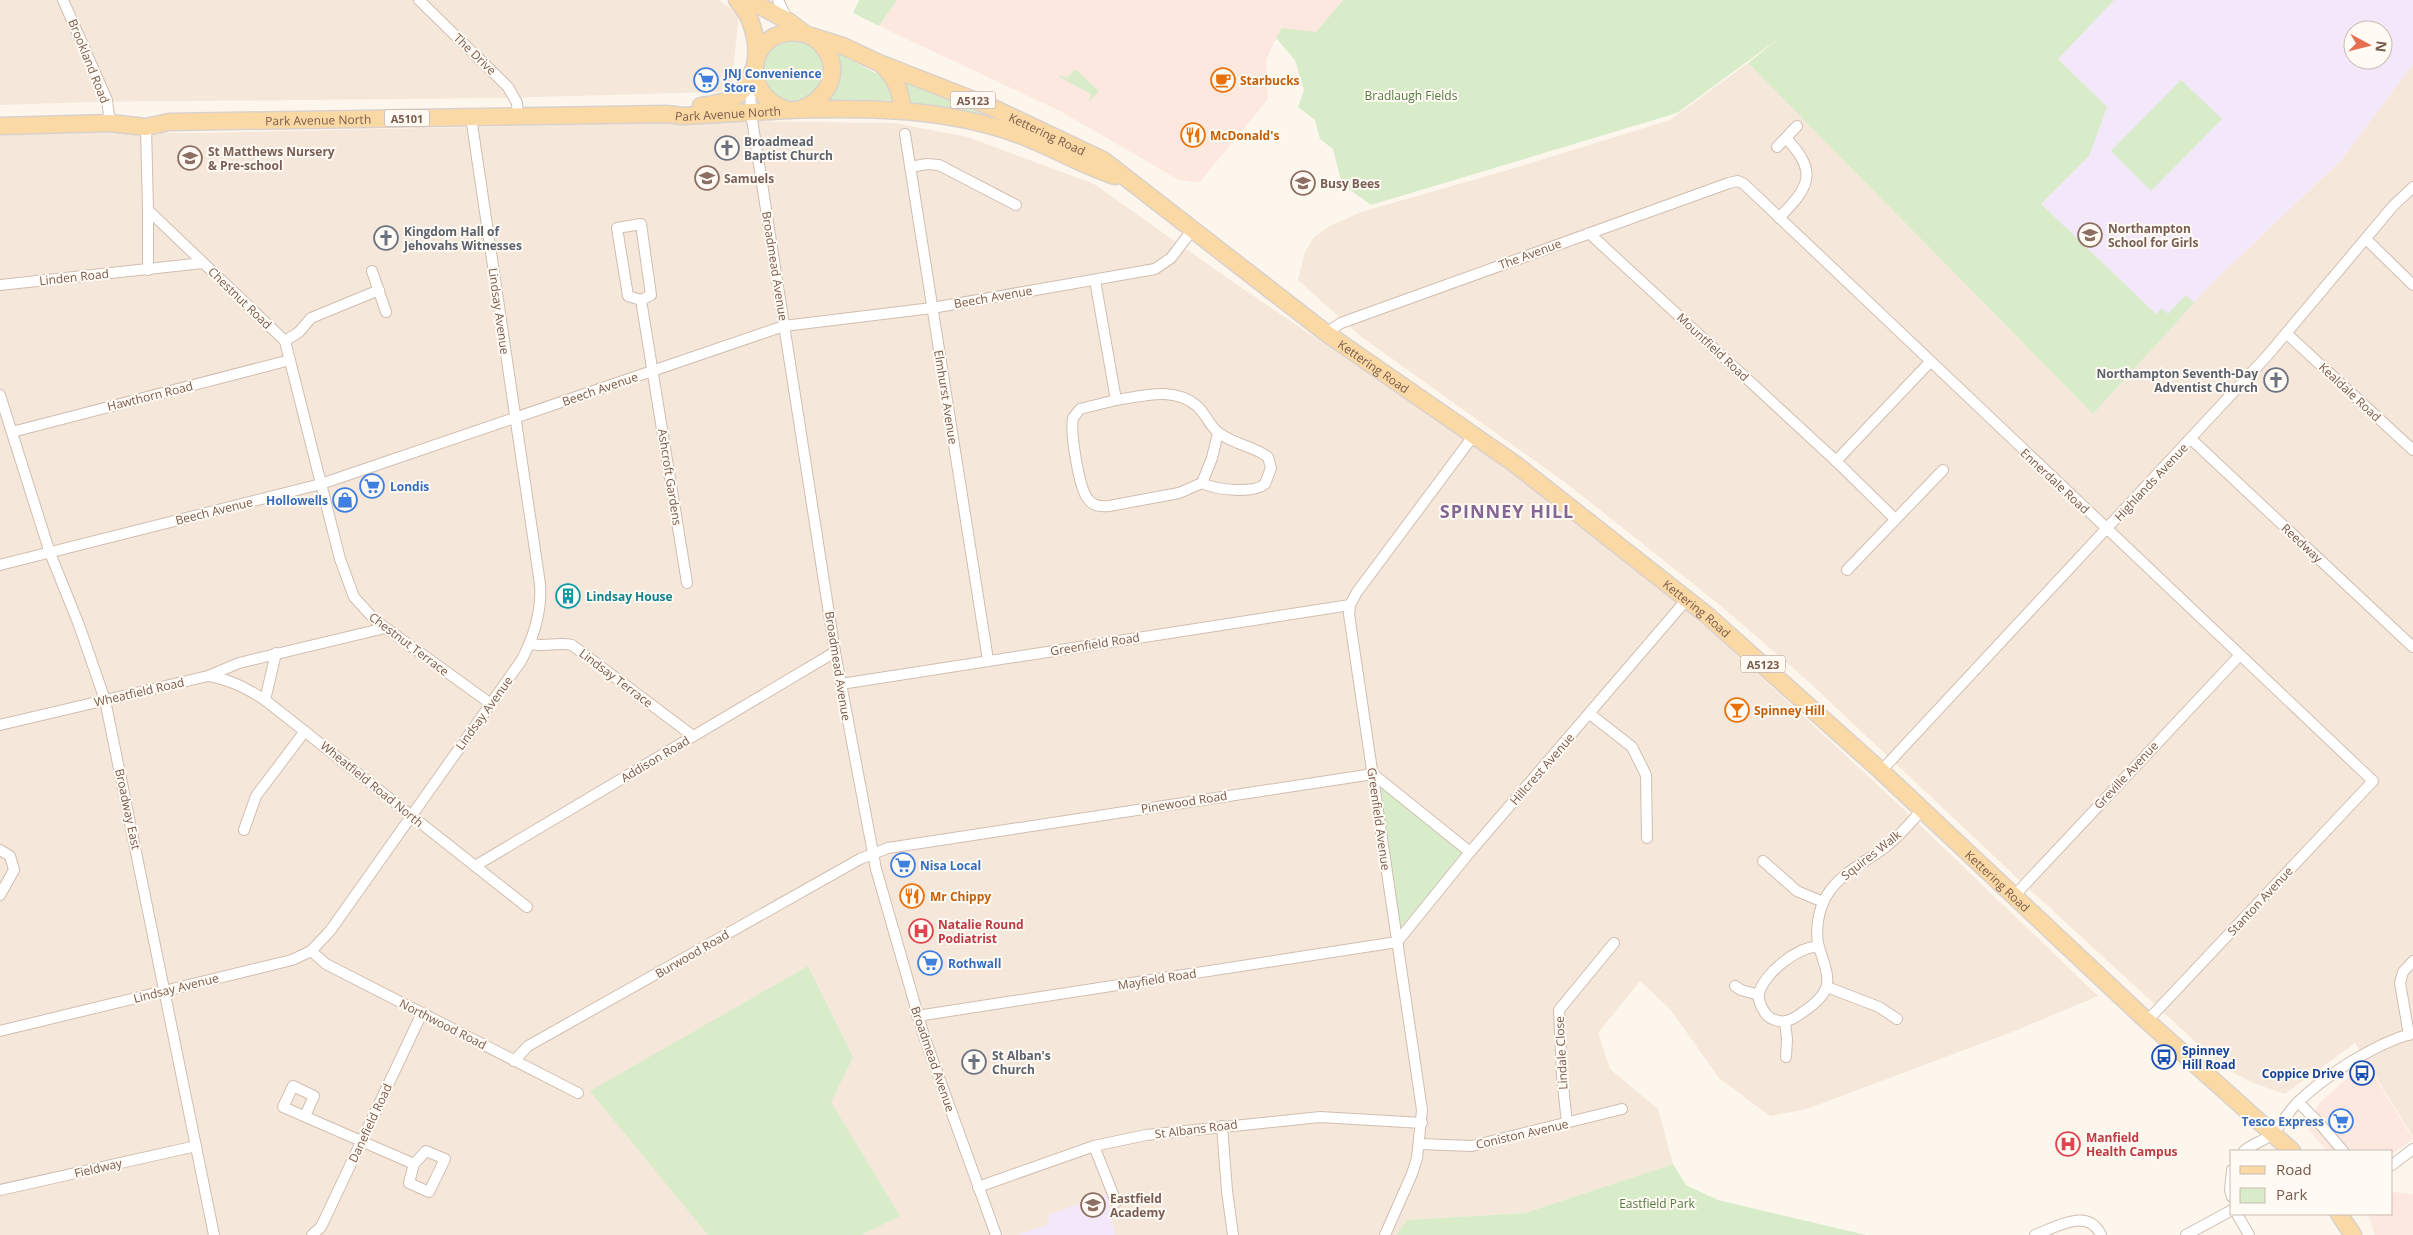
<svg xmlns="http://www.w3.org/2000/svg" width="2413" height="1235" viewBox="0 0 2413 1235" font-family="'Open Sans',sans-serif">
<rect width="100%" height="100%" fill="#fdf6ec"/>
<g fill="#f5e8da">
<polygon points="0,0 718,0 739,13 732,81 721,92 497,98 92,102 0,105"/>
<polygon points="1748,63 2093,414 2209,286 2342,159 2413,64 2413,1137 2355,1043 2285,1094 2253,1083 2223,1067 2015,876 1811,684 1720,605 1566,483 1359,335 1298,280 1305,252 1314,237 1330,226 1361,212 1508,170 1670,120"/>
<polygon points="742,121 894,123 968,137 1094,184 1233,282 1507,467 1697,618 1895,801 2098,996 2012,1032 1807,1109 1770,1116 1719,1078 1670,1009 1640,981 1598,1033 1610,1069 1658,1109 1673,1164 1525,1213 1407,1220 1396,1235 0,1235 0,133 199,133"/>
</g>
<g fill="#fde8e0">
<polygon points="897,0 1343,0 1316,32 1276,38 1266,60 1268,99 1199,183 1179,180 1062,112 879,26"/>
<polygon points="2369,1067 2413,1139 2392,1154 2392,1151 2327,1151 2308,1129 2319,1103 2350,1076"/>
<polygon points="2392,1192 2413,1194 2413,1235 2375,1235 2368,1214 2392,1214"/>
</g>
<g fill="#f3e8fa" fill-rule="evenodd">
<path d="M1832 0H2413V64L2342 159 2209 286 2093 414ZM2353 30H2383V60H2353Z"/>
<polygon points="1107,1194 1115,1235 1016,1235 1049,1224 1048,1215"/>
</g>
<g fill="#d8ecc9">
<polygon points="859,0 897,0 879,26 853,13"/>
<polygon points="1343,0 2114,0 2058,59 2107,107 2089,156 2041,204 2039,202 2156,314 2162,308 2168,314 2186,295 2194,303 2093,414 1748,63 1782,36 1677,113 1371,205 1342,184 1333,149 1320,139 1315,120 1298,107 1304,90 1295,60 1276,38 1282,28 1316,32"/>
<circle cx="793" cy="70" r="31"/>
<polygon points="838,53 888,80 895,100 826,101 835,55"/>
<polygon points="1075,69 1099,91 1089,102 1091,94 1059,77 1060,75 1067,78"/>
<polygon points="901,80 990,112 987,118 907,102"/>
<polygon points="2181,80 2222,119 2151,191 2111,151"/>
<polygon points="1373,774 1470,852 1397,942"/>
<polygon points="808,966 853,1057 831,1102 900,1216 861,1235 708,1235 590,1091"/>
<polygon points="1673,1164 1686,1185 1718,1200 1866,1235 1396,1235 1407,1220 1525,1213"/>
</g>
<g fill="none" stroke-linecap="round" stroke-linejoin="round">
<g stroke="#d1beb0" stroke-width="12">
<g id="minor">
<polyline points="63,0 107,100 110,123"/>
<polyline points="419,0 508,87 517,103 518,116"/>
<polyline points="778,0 787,19"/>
<polyline points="750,82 751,113 835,652 876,869 924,1036 996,1235"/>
<polyline points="146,127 148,210 285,341 340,559 354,597 375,620 491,704"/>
<polyline points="905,134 988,660"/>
<polyline points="1777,147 1797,126"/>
<polyline points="910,167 927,164 939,165 1016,205"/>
<polyline points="148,210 148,270"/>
<path d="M1779 218C1809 187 1819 173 1786 138"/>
<polyline points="1589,233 1836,461 1895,519"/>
<polyline points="2366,239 2413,285"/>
<polyline points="372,271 386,312"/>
<path d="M1095 280 1116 400C1143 396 1174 386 1197 406 1206 414 1210 427 1219 433 1233 444 1253 446 1268 457L1271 468 1265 484C1253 494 1216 490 1202 483L1179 493 1109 506C1101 507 1093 506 1088 499 1079 489 1070 432 1073 418L1080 409 1116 400"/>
<polyline points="0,285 203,263"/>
<polyline points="641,300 651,295 641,224 617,228 628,296 641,300 687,583"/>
<polyline points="1326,333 1341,323 1729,183 1738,181 1744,184 2373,781 2147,1021"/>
<polyline points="2287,334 2413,450"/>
<polyline points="285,341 299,332 311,318 379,290"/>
<polyline points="0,395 50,553 79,625 105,700 214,1235"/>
<polyline points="12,432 290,360"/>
<polyline points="2191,439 2413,647"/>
<polyline points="1836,461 1930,362"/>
<polyline points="1202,483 1212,458 1218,433"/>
<polyline points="0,565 321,484 784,326 932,308 1155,269 1171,258 1193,229"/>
<polyline points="1847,570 1943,470"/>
<path d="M530 644C545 647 558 642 572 645L693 736"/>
<path d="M209 676C231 680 246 688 265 700L527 907"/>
<polyline points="841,684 1350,605"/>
<polyline points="265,700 276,653"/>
<polyline points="1590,714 1632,747 1646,775 1647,838"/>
<polyline points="0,725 208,676 239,663 385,628"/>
<polyline points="1881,771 2267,356 2393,206 2413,187"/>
<polyline points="244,830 256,796 305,731"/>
<polyline points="0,850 10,856 14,870 0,895"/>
<polyline points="1763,861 1797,891 1823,902"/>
<polyline points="475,866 835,652"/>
<polyline points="2014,896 2240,655"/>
<path d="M1818 947C1799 945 1762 975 1759 994 1758 999 1761 1007 1764 1011 1767 1017 1773 1020 1779 1021 1788 1023 1796 1017 1803 1012 1836 990 1829 979 1819 947 1815 935 1818 914 1823 903 1834 876 1863 864 1884 848 1899 837 1910 823 1922 810"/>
<polyline points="311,951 326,964 578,1093"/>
<polyline points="1735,986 1741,990 1759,995"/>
<polyline points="1827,987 1879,1007 1897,1019"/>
<polyline points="917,1016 1397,942 1470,852 1688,598"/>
<polyline points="1785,1022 1787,1039 1786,1057"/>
<path d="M0 1031 292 960 311 951 330 931 521 661C534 637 542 611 540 584L471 117"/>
<polyline points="2409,1035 2400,983 2403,972 2413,961"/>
<polyline points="514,1061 528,1046 860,859 888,848 1373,774 1470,852"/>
<polyline points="2298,1102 2320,1124 2343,1151"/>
<polyline points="305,1116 314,1096 293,1086 283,1107 414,1164 426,1151 445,1159 429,1192 409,1183 414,1164"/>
<polyline points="1567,1123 1562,1076 1559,1010 1614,943"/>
<polyline points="1222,1126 1227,1191 1233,1235"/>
<polyline points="1420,1144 1472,1146 1622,1109"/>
<polyline points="1094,1146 1116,1202"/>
<path d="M2244 1151C2253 1143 2265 1141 2273 1133 2282 1124 2288 1112 2297 1103 2326 1075 2374 1044 2413 1033"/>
<polyline points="2392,1165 2413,1149"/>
<polyline points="2232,1170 2230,1190 2232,1197"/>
<polyline points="978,1187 1094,1146 1146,1135 1320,1117 1422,1123"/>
<polyline points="0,1190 196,1146"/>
<polyline points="2237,1214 2249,1235"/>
<polyline points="312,1235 321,1227 422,1013"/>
<polyline points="1385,1235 1412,1174 1417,1158 1422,1110 1349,614 1350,605 1357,592 1474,435"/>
<path d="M2035 1235C2056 1227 2088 1207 2101 1235"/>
<polyline points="2186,1235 2232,1210"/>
</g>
</g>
<g stroke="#dad1cd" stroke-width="19">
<g id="primary">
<path d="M737 0C751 14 758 40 756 58"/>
<polyline points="749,0 788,21 804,33"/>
<path id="s1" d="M811 36 843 46 879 63 989 106 1103 160 1326 333 1515 464 1708 616 1881 771 2147 1021 2292 1151"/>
<path d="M883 66C896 78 902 93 902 111"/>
<path d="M701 106C730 102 744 99 754 68"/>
<path d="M801 109C824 100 841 77 827 52 821 42 811 34 799 33 748 27 737 95 788 110 865 107 944 108 1017 134 1051 146 1081 165 1115 176"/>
<path id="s2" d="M0 126 110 123 146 127 169 122 667 114 683 116 788 110"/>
<polyline points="2339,1214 2353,1235"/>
</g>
</g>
<use href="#minor" stroke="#fff" stroke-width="10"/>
<use href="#primary" stroke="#fbd9a5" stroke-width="16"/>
</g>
<defs>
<g id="supermarket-ring" transform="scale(1.25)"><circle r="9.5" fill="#fffaf3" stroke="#3f7fe0" stroke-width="1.5"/><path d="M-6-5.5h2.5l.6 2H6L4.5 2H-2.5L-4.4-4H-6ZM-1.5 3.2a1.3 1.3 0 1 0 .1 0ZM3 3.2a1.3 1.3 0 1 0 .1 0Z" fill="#3f7fe0"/></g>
<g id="cafe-ring" transform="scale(1.25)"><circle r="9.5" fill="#fffaf3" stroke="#e8710a" stroke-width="1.5"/><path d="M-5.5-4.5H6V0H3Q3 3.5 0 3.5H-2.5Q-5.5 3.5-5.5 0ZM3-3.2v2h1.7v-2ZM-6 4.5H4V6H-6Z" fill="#e8710a"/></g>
<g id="restaurant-ring" transform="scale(1.25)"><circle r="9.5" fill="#fffaf3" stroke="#e8710a" stroke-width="1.5"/><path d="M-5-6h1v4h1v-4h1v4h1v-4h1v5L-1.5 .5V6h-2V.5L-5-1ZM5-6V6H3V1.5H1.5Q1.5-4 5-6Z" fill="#e8710a"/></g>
<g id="church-ring" transform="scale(1.25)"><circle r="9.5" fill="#fffaf3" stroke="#6b7280" stroke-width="1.5"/><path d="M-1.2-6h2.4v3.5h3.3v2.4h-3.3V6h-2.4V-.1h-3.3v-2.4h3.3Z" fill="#6b7280"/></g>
<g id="school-ring" transform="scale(1.25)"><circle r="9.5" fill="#fffaf3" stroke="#8d6e63" stroke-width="1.5"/><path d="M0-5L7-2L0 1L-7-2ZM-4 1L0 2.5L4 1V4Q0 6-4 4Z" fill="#8d6e63"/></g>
<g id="shop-ring" transform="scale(1.25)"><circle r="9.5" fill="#fffaf3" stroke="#3f7fe0" stroke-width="1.5"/><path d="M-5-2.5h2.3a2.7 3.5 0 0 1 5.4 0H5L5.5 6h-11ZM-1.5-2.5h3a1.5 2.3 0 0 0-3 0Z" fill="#3f7fe0"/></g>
<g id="building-ring" transform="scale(1.25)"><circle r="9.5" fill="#fffaf3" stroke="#0f9aa8" stroke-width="1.5"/><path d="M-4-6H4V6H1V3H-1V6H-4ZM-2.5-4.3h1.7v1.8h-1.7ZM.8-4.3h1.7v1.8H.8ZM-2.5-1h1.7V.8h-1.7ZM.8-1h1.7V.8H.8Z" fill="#0f9aa8"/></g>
<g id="bar-ring" transform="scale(1.25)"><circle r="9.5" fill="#fffaf3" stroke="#e8710a" stroke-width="1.5"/><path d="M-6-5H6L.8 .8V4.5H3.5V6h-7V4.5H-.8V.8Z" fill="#e8710a"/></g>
<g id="hospital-ring" transform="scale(1.25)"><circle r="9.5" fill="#fffaf3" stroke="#e0444e" stroke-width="1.5"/><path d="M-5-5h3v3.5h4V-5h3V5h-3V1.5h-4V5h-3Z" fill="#e0444e"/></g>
<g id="bus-ring" transform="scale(1.25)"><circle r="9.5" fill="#fffaf3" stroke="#1a4fb4" stroke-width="1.5"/><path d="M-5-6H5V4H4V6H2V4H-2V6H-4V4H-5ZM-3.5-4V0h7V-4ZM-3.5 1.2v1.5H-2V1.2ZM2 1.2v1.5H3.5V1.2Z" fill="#1a4fb4"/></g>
</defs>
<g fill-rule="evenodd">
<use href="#supermarket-ring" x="706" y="80"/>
<use href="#cafe-ring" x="1223" y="80"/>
<use href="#restaurant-ring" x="1193" y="135"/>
<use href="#church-ring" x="727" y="148"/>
<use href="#school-ring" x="190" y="158"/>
<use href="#school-ring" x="707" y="178"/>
<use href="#school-ring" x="1303" y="183"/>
<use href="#school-ring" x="2090" y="235"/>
<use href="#church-ring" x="386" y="238"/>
<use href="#church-ring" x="2276" y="380"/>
<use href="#supermarket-ring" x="372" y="486"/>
<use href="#shop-ring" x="345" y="500"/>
<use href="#building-ring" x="568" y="596"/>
<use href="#bar-ring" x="1737" y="710"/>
<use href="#supermarket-ring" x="903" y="865"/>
<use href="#restaurant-ring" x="912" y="896"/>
<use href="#hospital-ring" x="921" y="931"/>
<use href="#supermarket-ring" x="930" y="963"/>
<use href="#bus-ring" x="2164" y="1057"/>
<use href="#church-ring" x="974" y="1062"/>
<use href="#bus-ring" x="2362" y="1073"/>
<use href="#supermarket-ring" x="2341" y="1121"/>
<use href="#hospital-ring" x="2068" y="1144"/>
<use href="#school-ring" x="1093" y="1205"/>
</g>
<g text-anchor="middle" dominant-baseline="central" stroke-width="4" stroke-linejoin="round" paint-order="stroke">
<g fill="#fffaf3" stroke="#a28b7f" stroke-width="1">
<rect x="950.5" y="91.5" width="45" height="17" rx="4"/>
<rect x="384.5" y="109.5" width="45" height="17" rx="4"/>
<rect x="1740.5" y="655.5" width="45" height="17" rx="4"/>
</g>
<g font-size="11" font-weight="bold" fill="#7a5c4d">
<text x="973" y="100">A5123</text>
<text x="407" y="118">A5101</text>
<text x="1763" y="664">A5123</text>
</g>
<g font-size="12" fill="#7a5c4d" stroke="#fffaf3">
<text transform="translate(475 54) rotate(44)">The Drive</text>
<text transform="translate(89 61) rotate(68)">Brookland Road</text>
<text stroke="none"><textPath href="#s2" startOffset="729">Park Avenue North</textPath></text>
<text stroke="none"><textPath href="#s2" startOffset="319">Park Avenue North</textPath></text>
<text stroke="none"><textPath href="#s1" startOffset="256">Kettering Road</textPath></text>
<text transform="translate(1530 254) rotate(-20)">The Avenue</text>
<text transform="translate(775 266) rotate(81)">Broadmead Avenue</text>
<text transform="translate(74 277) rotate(-6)">Linden Road</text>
<text transform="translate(993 297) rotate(-10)">Beech Avenue</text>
<text transform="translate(240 298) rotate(44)">Chestnut Road</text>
<text transform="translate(499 311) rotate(82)">Lindsay Avenue</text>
<text transform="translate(1713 347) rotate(43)">Mountfield Road</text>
<text stroke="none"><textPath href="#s1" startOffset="658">Kettering Road</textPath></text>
<text transform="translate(600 389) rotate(-19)">Beech Avenue</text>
<text transform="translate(2350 392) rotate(43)">Kealdale Road</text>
<text transform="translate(150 396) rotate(-14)">Hawthorn Road</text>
<text transform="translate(946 397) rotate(81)">Elmhurst Avenue</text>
<text transform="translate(670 477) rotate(81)">Ashcroft Gardens</text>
<text transform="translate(2055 481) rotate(43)">Ennerdale Road</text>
<text transform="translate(2151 482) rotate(-47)">Highlands Avenue</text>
<text transform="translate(214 511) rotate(-14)">Beech Avenue</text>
<text transform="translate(2302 543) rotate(43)">Reedway</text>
<text stroke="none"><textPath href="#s1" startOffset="1062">Kettering Road</textPath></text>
<text transform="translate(409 644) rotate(37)">Chestnut Terrace</text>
<text transform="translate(1095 644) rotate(-9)">Greenfield Road</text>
<text transform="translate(838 666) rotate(81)">Broadmead Avenue</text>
<text transform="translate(616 678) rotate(37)">Lindsay Terrace</text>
<text transform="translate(139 692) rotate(-13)">Wheatfield Road</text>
<text transform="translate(484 713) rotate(-54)">Lindsay Avenue</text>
<text transform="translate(655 759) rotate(-31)">Addison Road</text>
<text transform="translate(1542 769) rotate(-49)">Hillcrest Avenue</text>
<text transform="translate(2126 775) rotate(-47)">Greville Avenue</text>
<text transform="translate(372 784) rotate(39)">Wheatfield Road North</text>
<text transform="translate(1184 802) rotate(-9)">Pinewood Road</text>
<text transform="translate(128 809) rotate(78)">Broadway East</text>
<text transform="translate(1379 819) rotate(82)">Greenfield Avenue</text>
<text transform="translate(1871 855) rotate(-38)">Squires Walk</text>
<text stroke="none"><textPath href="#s1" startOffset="1468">Kettering Road</textPath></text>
<text transform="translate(2260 901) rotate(-47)">Stanton Avenue</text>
<text transform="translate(692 954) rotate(-30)">Burwood Road</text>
<text transform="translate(1157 979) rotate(-9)">Mayfield Road</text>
<text transform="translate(176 988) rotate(-14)">Lindsay Avenue</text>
<text transform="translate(443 1024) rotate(27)">Northwood Road</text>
<text transform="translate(1561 1053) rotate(-93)">Lindale Close</text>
<text transform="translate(933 1059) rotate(71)">Broadmead Avenue</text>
<text transform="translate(370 1123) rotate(-65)">Danefield Road</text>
<text transform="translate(1196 1129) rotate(-7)">St Albans Road</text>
<text transform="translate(1522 1134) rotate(-13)">Coniston Avenue</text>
<text transform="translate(98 1168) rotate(-13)">Fieldway</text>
</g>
<g font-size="12" font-weight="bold" fill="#366cbe" stroke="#fffaf3" text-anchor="start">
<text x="724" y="73">JNJ Convenience<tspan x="724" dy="14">Store</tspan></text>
<text x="390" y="486">Londis</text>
<text x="328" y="500" text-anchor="end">Hollowells</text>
<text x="920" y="865">Nisa Local</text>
<text x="948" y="963">Rothwall</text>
<text x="2324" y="1121" text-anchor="end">Tesco Express</text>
</g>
<g font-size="12" font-weight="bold" fill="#c56008" stroke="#fffaf3" text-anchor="start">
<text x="1240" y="80">Starbucks</text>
<text x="1210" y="135">McDonald's</text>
<text x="1754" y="710">Spinney Hill</text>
<text x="930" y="896">Mr Chippy</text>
</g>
<g font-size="12" fill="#537a41" stroke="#fffaf3">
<text x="1411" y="95">Bradlaugh Fields</text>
<text x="1657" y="1203">Eastfield Park</text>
</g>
<g font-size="12" font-weight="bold" fill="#5b616d" stroke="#fffaf3" text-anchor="start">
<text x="744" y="141">Broadmead<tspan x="744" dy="14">Baptist Church</tspan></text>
<text x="404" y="231">Kingdom Hall of<tspan x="404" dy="14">Jehovahs Witnesses</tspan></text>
<text x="2258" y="373" text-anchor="end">Northampton Seventh-Day<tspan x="2258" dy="14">Adventist Church</tspan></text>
<text x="992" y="1055">St Alban's<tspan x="992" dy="14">Church</tspan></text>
</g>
<g font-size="12" font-weight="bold" fill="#785e54" stroke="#fffaf3" text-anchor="start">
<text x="208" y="151">St Matthews Nursery<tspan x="208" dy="14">&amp; Pre-school</tspan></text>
<text x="724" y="178">Samuels</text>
<text x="1320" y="183">Busy Bees</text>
<text x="2108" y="228">Northampton<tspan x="2108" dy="14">School for Girls</tspan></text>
<text x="1110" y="1198">Eastfield<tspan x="1110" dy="14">Academy</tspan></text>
</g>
<g font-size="12" font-weight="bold" fill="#0d838f" stroke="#fffaf3" text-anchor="start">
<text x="586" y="596">Lindsay House</text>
</g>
<g font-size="12" font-weight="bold" fill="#be3a42" stroke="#fffaf3" text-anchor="start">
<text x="938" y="924">Natalie Round<tspan x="938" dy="14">Podiatrist</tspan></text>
<text x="2086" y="1137">Manfield<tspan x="2086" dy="14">Health Campus</tspan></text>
</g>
<g font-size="12" font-weight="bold" fill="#164399" stroke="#fffaf3" text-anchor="start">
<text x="2182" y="1050">Spinney<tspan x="2182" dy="14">Hill Road</tspan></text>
<text x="2344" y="1073" text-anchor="end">Coppice Drive</text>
</g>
<g font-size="18" font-weight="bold" letter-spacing="1" fill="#846695" stroke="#fffaf3">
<text x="1507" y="511">SPINNEY HILL</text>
</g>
</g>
<rect x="2230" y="1150" width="162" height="65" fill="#fffaf3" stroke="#cabbb1"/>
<rect x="2240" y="1166" width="25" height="8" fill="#fbd9a5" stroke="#cabbb1"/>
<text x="2276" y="1175" font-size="15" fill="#7a5c4d">Road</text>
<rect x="2240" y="1188" width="25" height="15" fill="#d8ecc9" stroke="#cabbb1"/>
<text x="2276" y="1200" font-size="15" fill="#7a5c4d">Park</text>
<g transform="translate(2368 45) rotate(97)"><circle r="24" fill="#fffaf3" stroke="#cabbb1"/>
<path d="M0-4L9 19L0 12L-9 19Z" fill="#e76f51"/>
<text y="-8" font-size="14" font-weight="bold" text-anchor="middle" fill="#7a5c4d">N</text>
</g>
</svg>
